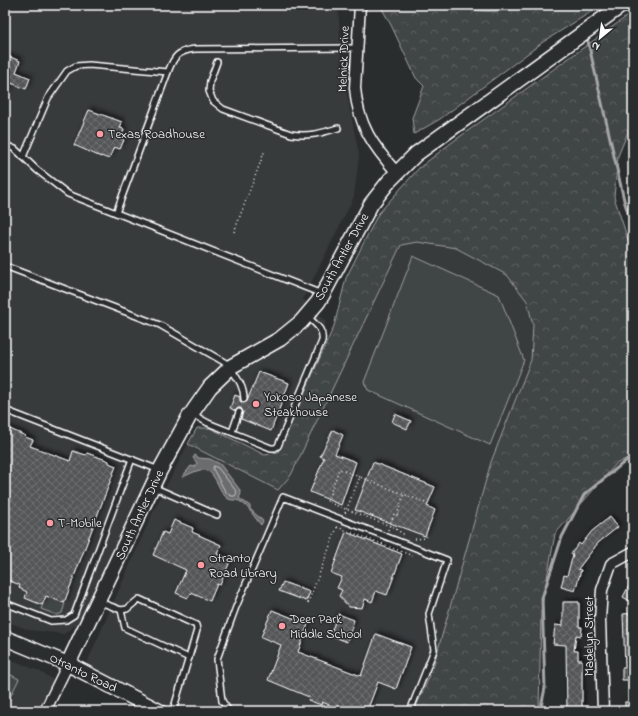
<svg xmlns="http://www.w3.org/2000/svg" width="638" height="716" viewBox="0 0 638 716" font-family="'Indie Flower',sans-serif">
<defs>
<pattern id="forest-crowns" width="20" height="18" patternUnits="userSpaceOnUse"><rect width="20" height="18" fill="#414445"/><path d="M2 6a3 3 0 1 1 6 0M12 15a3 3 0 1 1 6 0" fill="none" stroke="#5e6061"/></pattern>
<pattern id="building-cross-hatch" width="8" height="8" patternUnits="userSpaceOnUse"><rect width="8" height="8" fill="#555758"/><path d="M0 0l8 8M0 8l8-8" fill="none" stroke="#6e7071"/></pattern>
<filter id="shadow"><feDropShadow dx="2.5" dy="-2.5" stdDeviation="2" flood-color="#0009"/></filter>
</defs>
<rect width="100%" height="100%" fill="#2a2d2e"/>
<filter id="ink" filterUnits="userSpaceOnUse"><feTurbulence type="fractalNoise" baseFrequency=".025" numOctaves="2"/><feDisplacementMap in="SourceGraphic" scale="8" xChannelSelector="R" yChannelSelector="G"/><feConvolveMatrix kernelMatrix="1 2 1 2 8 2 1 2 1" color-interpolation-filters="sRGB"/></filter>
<g filter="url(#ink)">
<g fill="#373a3b">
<polygon points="5,5 338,5 342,69 359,155 354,197 303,299 326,322 278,448 274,450 262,449 184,414 80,622 64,634 29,630 5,621"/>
<polygon points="417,242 456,248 507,275 527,301 533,325 531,360 491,462 432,671 414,711 159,711 83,672 153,512 188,444 278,490 291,475 401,245"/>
<polygon points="5,657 39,671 54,680 55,683 41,711 5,711"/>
</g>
<g fill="url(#forest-crowns)" stroke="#a0a2a2">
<polygon points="380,5 457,5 461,7 602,5 543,42 440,119 414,134 412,118 424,86 416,78 391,25"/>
<polygon points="633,12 633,120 618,156 614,197 633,255 633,455 616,464 555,534 541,611 539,711 414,711 432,671 491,462 531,360 533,325 527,301 507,275 456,248 417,242 401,245 291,475 278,490 188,444 197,428 210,428 265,455 278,452 334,326 346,278 378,214 419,168 451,143"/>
</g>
<g fill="#414445" stroke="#a0a2a2">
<polygon points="413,256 499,295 524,360 490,445 368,390 364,382"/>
<polygon points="46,596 65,603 62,613 57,615 41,609"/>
<polygon points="7,673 19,679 8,701 5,699 5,676"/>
</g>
<g fill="#6a6c6d" stroke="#a6a7a7">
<path d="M457 5H572C562 7 551 6 541 7 517 8 479 17 457 5Z"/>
<path d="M195 455 199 458 210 459 220 464 240 490 241 494 239 498 250 506V509L263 521 261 525C254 517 249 507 241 502 235 498 230 503 224 495 219 489 214 472 206 470 199 468 189 475 182 477L191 466 195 467 197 463 193 458Z"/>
</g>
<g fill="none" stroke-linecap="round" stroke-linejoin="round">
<g stroke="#c3c4c5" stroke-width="1">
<path d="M471 5C486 8 501 7 516 5"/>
<polygon points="214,466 218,468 236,491 237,493 235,496 231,496 225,491 213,469"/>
</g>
<g stroke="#a6a7a7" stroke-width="3">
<polyline points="587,37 624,200 633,229"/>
<polyline points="542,711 541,707 545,688 542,598 562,537 584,495 633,455"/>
</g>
</g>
<g fill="url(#building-cross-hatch)" stroke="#fff" filter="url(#shadow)">
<polygon points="5,55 20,61 16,72 30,78 26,89 11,83 6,97"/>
<polygon points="89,110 122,122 120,128 124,129 121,139 124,140 120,149 114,147 109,159 101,156 101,157 74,145"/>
<polygon points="259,372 289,383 271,431 241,419 243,412 241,408 238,408 235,411 230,408 235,395 240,397 240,401 243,403 247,401"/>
<polygon points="395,414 411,421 407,429 392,422"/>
<polygon points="5,427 26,436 25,437 33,440 30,446 70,461 73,451 86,455 87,453 109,461 109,463 116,466 64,603 46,596 42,605 25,598 27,592 19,588 20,585 5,579"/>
<polygon points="333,430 343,435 335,454 356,462 341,505 310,492 324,458 320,456"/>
<polygon points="373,462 435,487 427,506 435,510 425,536 355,510"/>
<polygon points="610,517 618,527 598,543 578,569 581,570 575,591 561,587 564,575 567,576 573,555 571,554 579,543 581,545 592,531"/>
<polygon points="174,520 193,528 192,532 221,545 217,554 231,559 220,585 217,584 210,601 191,593 188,598 176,593 186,570 153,555 163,532 168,534"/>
<polygon points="346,532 402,554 387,595 376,591 372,602 365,599 362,608 349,607 339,596 342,590 337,588 342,577 331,573"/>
<polygon points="633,578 633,603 623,597"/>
<polygon points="283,582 310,592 306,601 279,591"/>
<polygon points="563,602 579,602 579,627 582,627 581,636 576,635 574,651 578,651 578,660 582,660 582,711 567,711 566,645 553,644 555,625 563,626"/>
<polygon points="272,610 308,624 298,652 361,676 376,634 411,647 396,689 378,682 367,711 344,711 322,702 321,705 308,700 309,697 268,680 281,645 261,637"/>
<polygon points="633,613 633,680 622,680 622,668 625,668 623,614"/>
<polygon points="338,614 354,620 347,642 330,635"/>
<rect x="625" y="702" width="8" height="9"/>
</g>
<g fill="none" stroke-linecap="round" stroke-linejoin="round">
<g stroke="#fff" stroke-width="8">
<g id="lane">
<path d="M217 62 210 81 209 91 213 101 223 109 291 134C308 137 322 133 338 128"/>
<polyline points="5,145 15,149 37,170 68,194 322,294"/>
<polyline points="23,157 48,98 67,71 76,66 89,65 168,72"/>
<path d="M116 213 168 72C174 56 178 51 195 49L357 48"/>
<polyline points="5,266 160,325 231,366"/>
<path d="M231 369C238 379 244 387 244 399"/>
<polyline points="5,410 159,470"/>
<path d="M192 414 208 423 271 448H275L278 446 322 341C324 329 315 324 307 316"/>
<polyline points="232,432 239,412"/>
<polyline points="153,487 217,515"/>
<polyline points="100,602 121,610 127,609 139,599 196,625 197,630 173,711"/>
<polyline points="5,603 51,621 66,620 74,615 132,459"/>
<polyline points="121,610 125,628 189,658"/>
<polyline points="229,711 222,701 217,659 236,607 283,497 447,560 429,614 434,650 410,711"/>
</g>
</g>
<g stroke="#fff" stroke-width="13">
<g id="street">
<path d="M360 5 355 88C358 125 373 146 397 173"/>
<polyline points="45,711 68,664"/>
<polyline points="603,711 600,620 602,590 611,564 633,552"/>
</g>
</g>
<g stroke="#fff" stroke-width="17">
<g id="secondary">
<polyline points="5,638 68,664 159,711"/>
<polyline points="68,664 159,472 189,417 210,387 232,366 280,339 301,322 318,302 323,294 371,204 390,180 416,154 622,5"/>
</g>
</g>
<g stroke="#fff" stroke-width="1.5" stroke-dasharray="1 3" stroke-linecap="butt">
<polyline points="234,232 265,150"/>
<polyline points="360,477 339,469 327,502 393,527 406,536"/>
<polyline points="345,513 360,477 426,503"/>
<polyline points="337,527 382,544 383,543"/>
<polyline points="388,530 394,514 397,515 404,494"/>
<polyline points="415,539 426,538 427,535"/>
<polyline points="382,544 413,556"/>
<polyline points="308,603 338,525"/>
</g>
<use href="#lane" stroke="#2a2d2e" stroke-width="5"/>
<use href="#street" stroke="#2a2d2e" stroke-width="10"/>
<use href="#secondary" stroke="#2a2d2e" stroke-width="14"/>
</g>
</g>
<g fill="#ff9aa2" stroke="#2a2d2e" stroke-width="1.5">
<circle cx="100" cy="134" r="4"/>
<circle cx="256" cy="404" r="4"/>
<circle cx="50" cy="523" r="4"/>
<circle cx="201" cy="565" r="4"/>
<circle cx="282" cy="626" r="4"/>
</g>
<g text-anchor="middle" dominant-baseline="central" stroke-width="3" stroke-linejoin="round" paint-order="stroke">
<g font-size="13" fill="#fff" stroke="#2a2d2e">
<text transform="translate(344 59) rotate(-88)">Melnick Drive</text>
<text transform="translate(342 257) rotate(-61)">South Antler Drive</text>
<text transform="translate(140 515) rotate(-65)">South Antler Drive</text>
<text transform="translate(589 636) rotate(-90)">Madelyn Street</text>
<text transform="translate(83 673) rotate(26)">Otranto Road</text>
</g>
<g font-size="13" fill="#fff" stroke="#2a2d2e" text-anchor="start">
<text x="108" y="134">Texas Roadhouse</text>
<text x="264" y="397">Yokoso Japanese<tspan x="264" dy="15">Steakhouse</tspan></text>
<text x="58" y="523">T-Mobile</text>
<text x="209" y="558">Otranto<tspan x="209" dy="15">Road Library</tspan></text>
<text x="290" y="619">Deer Park<tspan x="290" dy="15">Middle School</tspan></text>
</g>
</g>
<rect width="638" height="716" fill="none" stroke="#2a2d2e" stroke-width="20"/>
<rect x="10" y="10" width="618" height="696" fill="none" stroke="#fff" stroke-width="1.5" filter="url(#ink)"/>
<g transform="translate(600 38) rotate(209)" stroke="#2a2d2e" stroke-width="3" paint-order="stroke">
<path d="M0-3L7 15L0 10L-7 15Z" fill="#ffffff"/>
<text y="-6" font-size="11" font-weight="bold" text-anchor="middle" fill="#ffffff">N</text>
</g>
</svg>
